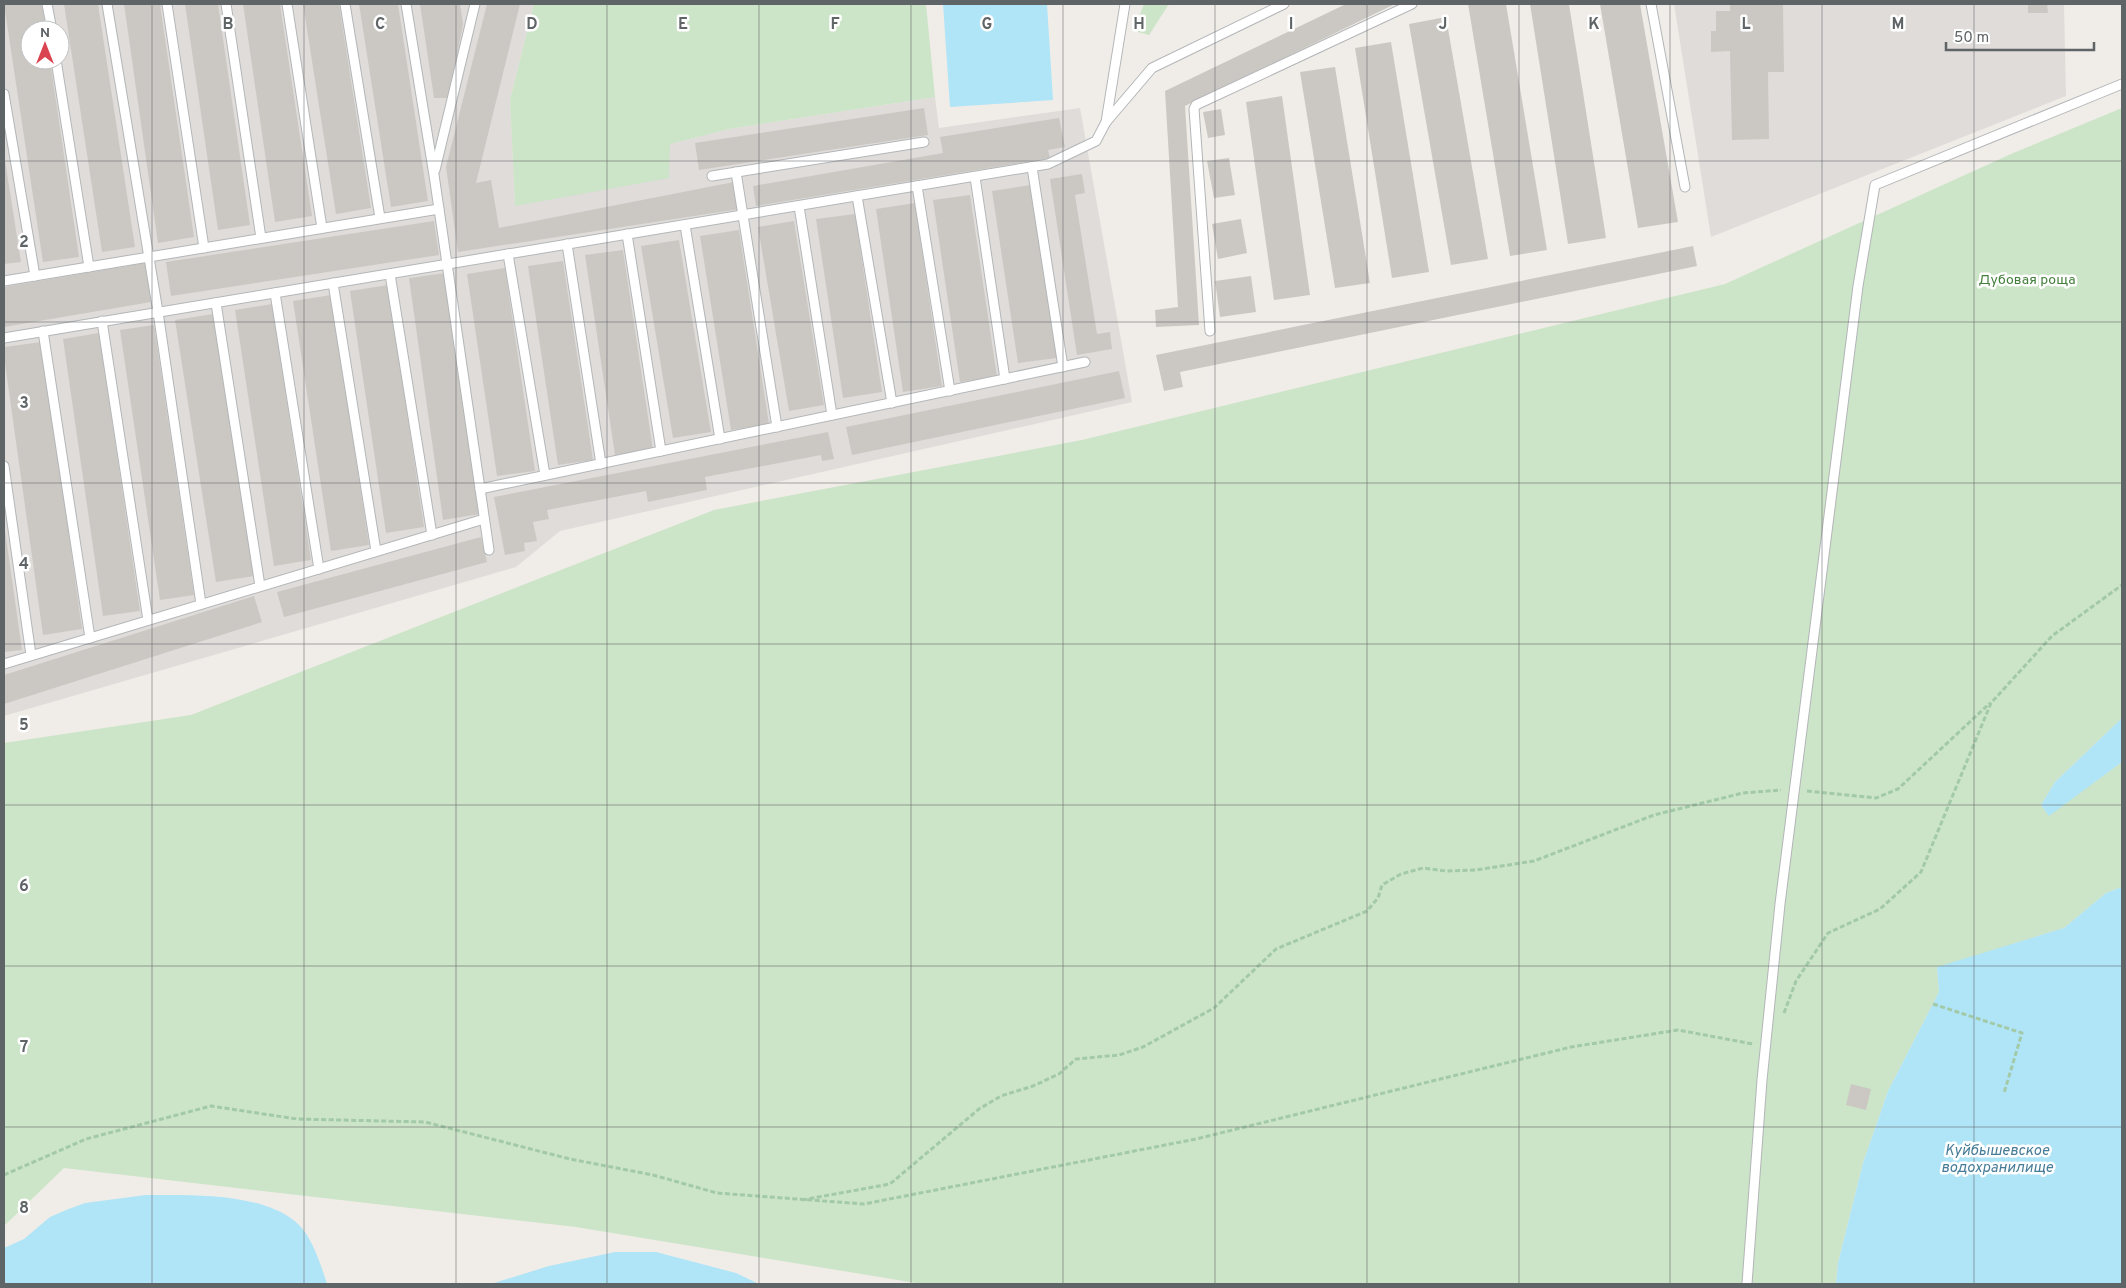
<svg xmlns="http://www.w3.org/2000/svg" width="2126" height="1288" viewBox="0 0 2126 1288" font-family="Overpass,sans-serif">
<rect width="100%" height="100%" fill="#f0ede8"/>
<g fill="#dfdcda" fill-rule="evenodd">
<path d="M4 4H534L510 100 515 206 669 144 729 129 935 97 939 128 1080 108 1132 402 560 531 516 567 4 716ZM30 30H60V60H30Z"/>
<polygon points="1674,4 2064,4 2066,96 1711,237"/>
</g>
<g fill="#cce4c7">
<polygon points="534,4 926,4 935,97 729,129 670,144 669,178 515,206 510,100"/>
<polygon points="1144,4 1169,4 1149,35 1138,32 1137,22"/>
<polygon points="2122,108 2122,718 2055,782 2041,805 2049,815 2122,762 2122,887 2106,893 2064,928 1937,968 1939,992 1888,1091 1863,1163 1838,1263 1836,1284 922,1284 576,1227 64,1168 4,1226 4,743 191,715 714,510 1082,440 1725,284 2011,154"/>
</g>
<g fill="#b0e4f7">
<polygon points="943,4 1047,4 1053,100 950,107"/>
<polygon points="2122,718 2122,762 2049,816 2041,805 2055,782"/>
<polygon points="2122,887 2122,1284 1836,1284 1838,1263 1863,1163 1888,1091 1939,992 1937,967 2064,928 2106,893"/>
<path d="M146 1195C191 1195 280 1191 307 1235 316 1250 322 1268 327 1284H4V1248L24 1239 50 1217 66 1210 85 1203Z"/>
<polygon points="615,1252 656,1252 736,1273 759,1284 491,1284 549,1266"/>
</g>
<g fill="#cbc8c4">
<polygon points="4,4 42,4 46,30 30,30 30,60 50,60 79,257 43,262"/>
<polygon points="64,4 98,4 135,247 102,252"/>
<polygon points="124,4 160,4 194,237 158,243"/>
<polygon points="185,4 218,4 250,225 218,230"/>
<polygon points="243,4 280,4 312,216 275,222"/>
<polygon points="303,4 339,4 371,208 336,214"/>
<polygon points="359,4 398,4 428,201 391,207"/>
<polygon points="420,4 460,4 463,24 449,98 434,98"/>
<polygon points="487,4 520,4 476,183 491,180 499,228 734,182 740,209 458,252 446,167"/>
<polygon points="1346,4 1395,4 1185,106 1199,325 1156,327 1155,310 1178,307 1165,91"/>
<polygon points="1468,4 1506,4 1547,250 1510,256"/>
<polygon points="1530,4 1569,4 1606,238 1568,244"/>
<polygon points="1600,4 1640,4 1678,222 1638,228"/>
<polygon points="1730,4 1783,5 1784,72 1768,72 1769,139 1732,140 1730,51 1711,52 1711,31 1716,31 1716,11 1730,11"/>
<polygon points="2028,4 2047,4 2048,13 2028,13"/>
<polygon points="1446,17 1488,259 1451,265 1409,24"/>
<polygon points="1391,42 1429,272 1392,278 1355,48"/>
<polygon points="1335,67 1370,283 1335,288 1300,72"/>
<polygon points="1282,96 1310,295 1274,300 1246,102"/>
<polygon points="924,108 928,135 699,170 695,143"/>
<polygon points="1221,109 1225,135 1208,138 1203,112"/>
<polygon points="1059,118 1065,147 1048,150 1050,158 756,206 753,186 943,153 940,137"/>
<polygon points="4,154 21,262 4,264"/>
<polygon points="1229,158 1235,195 1214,198 1207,161"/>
<polygon points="1082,174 1085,193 1075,195 1097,334 1110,332 1112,349 1077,355 1050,179"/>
<polygon points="1031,185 1057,358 1018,363 992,191"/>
<polygon points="970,195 997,377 960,382 933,200"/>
<polygon points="915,203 942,386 903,392 876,209"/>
<polygon points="855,214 882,392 843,398 816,219"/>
<polygon points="1241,219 1247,253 1218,259 1212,224"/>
<polygon points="434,221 439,255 171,296 166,262"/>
<polygon points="794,221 824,405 789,411 758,227"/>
<polygon points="739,230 769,424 731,430 700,236"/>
<polygon points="679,240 711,432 673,438 641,246"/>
<polygon points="1693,246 1697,266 1180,372 1183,387 1164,391 1156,355"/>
<polygon points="623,250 653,450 615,455 585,255"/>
<polygon points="563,261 593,460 558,465 528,266"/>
<polygon points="145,263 151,302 4,327 4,287"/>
<polygon points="505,268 535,471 497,476 467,274"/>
<polygon points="446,273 480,514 443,520 409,278"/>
<polygon points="1251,276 1256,312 1220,317 1215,281"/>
<polygon points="388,285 424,527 386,533 350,291"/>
<polygon points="331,295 369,545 331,551 293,301"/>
<polygon points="272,304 311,560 274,566 235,310"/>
<polygon points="213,314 254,576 216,582 175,320"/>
<polygon points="154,325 194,595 160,600 120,330"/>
<polygon points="99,333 140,611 103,616 63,339"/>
<polygon points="42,342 82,629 43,635 4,356 4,347"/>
<polygon points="1119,371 1125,398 852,455 846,427"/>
<polygon points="828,432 834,459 822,461 821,455 705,477 707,490 648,502 646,491 547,510 549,519 533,522 537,541 524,543 525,551 505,555 494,497"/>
<polygon points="4,523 22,650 4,652"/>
<polygon points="481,537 487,562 284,617 277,592"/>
<polygon points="254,596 262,622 4,704 4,675"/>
<polygon points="1851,1084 1871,1089 1866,1110 1846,1105"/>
</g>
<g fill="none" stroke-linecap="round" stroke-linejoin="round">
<g stroke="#b3b6b8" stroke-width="11">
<g id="service">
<polyline points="47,4 52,30"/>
<polyline points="107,4 158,312 201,604"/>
<polyline points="167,4 204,248"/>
<polyline points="226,4 261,238"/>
<polyline points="287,4 322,228"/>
<polyline points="345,4 380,218"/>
<polyline points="406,4 434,175 489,550"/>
<polyline points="1651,4 1685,187"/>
<polyline points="56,60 89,267"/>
<polyline points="4,94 35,276"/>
<polyline points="1106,122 1125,4"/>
<polyline points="1032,167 1063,367"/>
<polyline points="435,170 475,4"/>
<polyline points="736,172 777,427"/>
<polyline points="712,176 924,142"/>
<polyline points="975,177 1005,379"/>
<polyline points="917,186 950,391"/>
<polyline points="857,196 892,403"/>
<polyline points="799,206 832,415"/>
<polyline points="685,225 720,439"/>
<polyline points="627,234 661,451"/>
<polyline points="567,244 601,464"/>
<polyline points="508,254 545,475"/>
<polyline points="390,274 432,535"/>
<polyline points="4,281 439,209"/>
<polyline points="333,283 376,551"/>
<polyline points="275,293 319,569"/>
<polyline points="216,303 260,586"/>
<polyline points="102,321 148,620"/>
<polyline points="43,331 90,638"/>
<polyline points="1210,331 1194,109 1196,105 1412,4"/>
<polyline points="4,338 1048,164 1096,141 1106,122 1152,68 1284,4"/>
<polyline points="4,466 31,655"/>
<polyline points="480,489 1085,362"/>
<polyline points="4,664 484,519"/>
<polyline points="1747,1284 1762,1080 1780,904 1858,286 1875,185 2122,84"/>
</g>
</g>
<g stroke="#a3caa8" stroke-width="3" stroke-dasharray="5 2.5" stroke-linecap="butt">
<polyline points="1807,791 1876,798 1898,789 1990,703"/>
<polyline points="1933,1004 2022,1033 2004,1093"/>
<polyline points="1784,1013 1796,981 1828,933 1880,909 1921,872 1991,703 2052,636 2122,585"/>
<polyline points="4,1175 86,1139 211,1106 297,1119 425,1122 570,1159 653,1175 717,1193 864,1204 1196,1139 1571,1047 1678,1030 1753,1044"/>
<polyline points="802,1200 890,1184 979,1109 1001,1096 1033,1086 1059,1074 1076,1059 1119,1055 1143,1047 1214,1008 1276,949 1367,911 1378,898 1382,885 1401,874 1423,868 1446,871 1476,870 1534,861 1654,815 1743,793 1781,790"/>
</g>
<use href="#service" stroke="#fff" stroke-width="9"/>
</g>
<path fill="none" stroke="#5f6466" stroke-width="1" stroke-opacity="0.55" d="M152 4V1284M304 4V1284M456 4V1284M607 4V1284M759 4V1284M911 4V1284M1063 4V1284M1215 4V1284M1367 4V1284M1519 4V1284M1670 4V1284M1822 4V1284M1974 4V1284M4 161H2122M4 322H2122M4 483H2122M4 644H2122M4 805H2122M4 966H2122M4 1127H2122"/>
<g text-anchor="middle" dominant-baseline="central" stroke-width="5" stroke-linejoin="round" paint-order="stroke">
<g font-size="14" fill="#457f3d" stroke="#fff">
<text x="2027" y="280">Дубовая роща</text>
</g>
<g font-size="15" font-style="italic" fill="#477c98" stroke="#fff">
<text x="1997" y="1151">Куйбышевское<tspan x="1997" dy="17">водохранилище</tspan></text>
</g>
</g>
<g font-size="16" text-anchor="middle" font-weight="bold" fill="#5f6466" stroke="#fff" stroke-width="5" stroke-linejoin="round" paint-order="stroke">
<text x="228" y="29">B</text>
<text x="380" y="29">C</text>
<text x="532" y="29">D</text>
<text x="683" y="29">E</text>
<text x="835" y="29">F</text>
<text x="987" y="29">G</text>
<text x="1139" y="29">H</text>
<text x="1291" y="29">I</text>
<text x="1443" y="29">J</text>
<text x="1594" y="29">K</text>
<text x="1746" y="29">L</text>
<text x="1898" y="29">M</text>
<text x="24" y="247">2</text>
<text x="24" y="408">3</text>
<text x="24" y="569">4</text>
<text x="24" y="730">5</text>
<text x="24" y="891">6</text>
<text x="24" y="1052">7</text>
<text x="24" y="1213">8</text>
</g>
<rect width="2126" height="1288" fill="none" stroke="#5f6466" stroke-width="10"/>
<g transform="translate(45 45)"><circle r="24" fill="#ffffff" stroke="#bfc1c2"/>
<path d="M0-4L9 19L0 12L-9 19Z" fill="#da4451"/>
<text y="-8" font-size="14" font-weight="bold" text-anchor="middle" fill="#5f6466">N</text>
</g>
<path d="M1946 42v8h148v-8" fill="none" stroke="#5f6466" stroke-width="2.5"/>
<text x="1954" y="42" font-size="15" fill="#5f6466" stroke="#ffffff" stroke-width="4" paint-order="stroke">50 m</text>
</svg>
